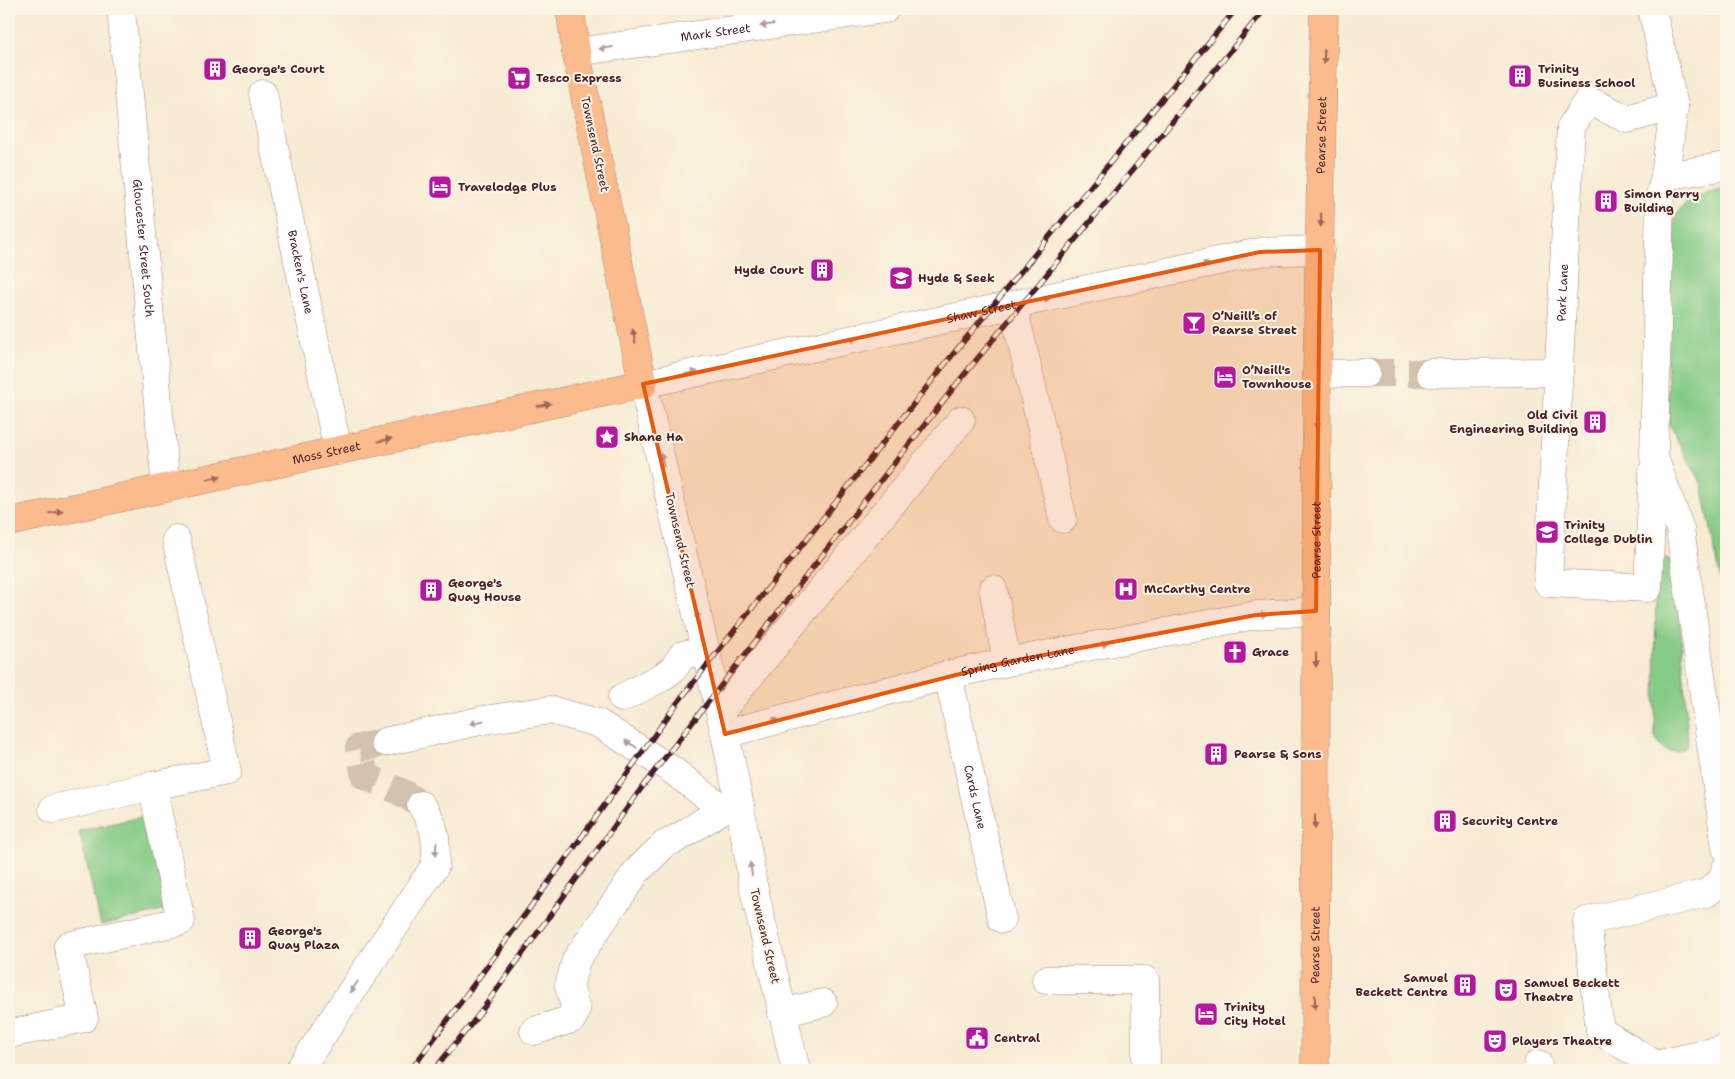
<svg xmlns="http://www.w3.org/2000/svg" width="1735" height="1079" viewBox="0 0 1735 1079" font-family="'Shantell Sans',sans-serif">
<rect width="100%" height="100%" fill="#fcf5e5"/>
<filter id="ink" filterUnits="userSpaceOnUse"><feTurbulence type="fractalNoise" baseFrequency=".02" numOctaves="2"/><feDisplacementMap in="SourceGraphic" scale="10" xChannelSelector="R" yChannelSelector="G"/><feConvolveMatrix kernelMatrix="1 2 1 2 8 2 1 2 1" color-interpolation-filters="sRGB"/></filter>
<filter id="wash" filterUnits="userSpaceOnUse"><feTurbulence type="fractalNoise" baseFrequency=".0096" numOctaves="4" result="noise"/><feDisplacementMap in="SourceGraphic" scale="20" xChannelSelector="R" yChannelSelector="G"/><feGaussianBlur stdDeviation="1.12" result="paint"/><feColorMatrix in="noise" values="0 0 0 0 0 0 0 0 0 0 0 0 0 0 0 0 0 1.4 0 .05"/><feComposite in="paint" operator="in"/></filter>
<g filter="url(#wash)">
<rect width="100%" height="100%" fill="#f7ebd3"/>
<g fill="#85cb86" stroke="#687558">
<polygon points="1726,187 1726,607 1702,484 1669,426 1666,299 1672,227 1678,212 1690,198"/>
<path d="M1661 557 1670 560 1677 575 1688 740 1685 748C1669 755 1663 752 1655 737L1656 563Z"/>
<polygon points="145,816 167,910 101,925 79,831"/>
</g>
</g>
<g filter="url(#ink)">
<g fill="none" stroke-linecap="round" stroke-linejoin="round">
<g stroke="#d4c2b1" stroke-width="28" stroke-dasharray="28 14" stroke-linecap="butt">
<polyline points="1366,373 1430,373"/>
<polyline points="385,742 359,748 365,776 403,793 421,805"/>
</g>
<g stroke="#a0857f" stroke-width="29">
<g id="minor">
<path id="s1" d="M121 9 166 488"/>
<polyline points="1652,9 1674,106 1665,176 1660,195 1654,457 1680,529 1726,848"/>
<path id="s2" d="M576 52 885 9"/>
<path id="s3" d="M263 94 338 451"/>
<polyline points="1665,176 1726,166"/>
<polyline points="1013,306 1063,519"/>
<polyline points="1430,373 1559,372"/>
<polyline points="1317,374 1366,373"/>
<path id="s4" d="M1653 471 1648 588 1548 583 1571 127 1588 100 1627 119 1674 106"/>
<polyline points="993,589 1007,662"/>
<path id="s5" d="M948 675 1002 919"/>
<polyline points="622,698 662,677 673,669 683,655 705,650"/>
<polyline points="720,712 961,420"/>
<path id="s6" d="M725 734 948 675 1007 662 1256 615 1316 611"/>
<polyline points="385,742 484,720 550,710 598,723 672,770 723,809"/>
<polyline points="53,809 152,786"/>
<polyline points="1046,980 1145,980 1146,1070"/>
<polyline points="782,1013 823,1003"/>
<polyline points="534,1031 572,1019 576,1010 569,986 576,960 637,871 664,845 681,836 723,809 740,806"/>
<polyline points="9,1034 84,1018 68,946 181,921 152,786 227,771 176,539"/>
<polyline points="1656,1065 1600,1031 1587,921 1707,893 1722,880 1726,868"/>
<polyline points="1656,1065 1726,1049"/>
<path d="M299 1070 435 866C437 840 436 826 421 805"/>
<path id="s7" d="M796 1070 753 885 740 806 725 734 643 384 1260 252 1320 250"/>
<polyline points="1537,1070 1538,1064"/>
</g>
</g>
<g stroke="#a0857f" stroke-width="29">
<g id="major">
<path id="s8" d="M9 522 643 384 576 52 570 9"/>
<path id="s9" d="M1315 1070 1317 374 1324 9"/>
</g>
</g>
<use href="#minor" stroke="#fff" stroke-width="28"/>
<use href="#major" stroke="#fbbb8c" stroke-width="28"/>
<g stroke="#4a1f2b" stroke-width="5.5">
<g id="rail">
<polyline points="411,1070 576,845 678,702 945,364 1236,9"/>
<polyline points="434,1070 477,1017 643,786 859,508 959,381 1265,9"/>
</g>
</g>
<use href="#rail" stroke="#fcf5e5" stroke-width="4" stroke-dasharray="11" stroke-linecap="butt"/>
</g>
<defs><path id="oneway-solid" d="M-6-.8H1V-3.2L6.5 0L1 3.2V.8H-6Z" transform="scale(1.25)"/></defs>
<g fill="#ae9aa0">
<use href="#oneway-solid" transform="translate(767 25) rotate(172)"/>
<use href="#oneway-solid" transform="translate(606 48) rotate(172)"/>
<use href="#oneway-solid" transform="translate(1202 265) rotate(-12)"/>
<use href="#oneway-solid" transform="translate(1043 300) rotate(-12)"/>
<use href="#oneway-solid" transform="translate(850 340) rotate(-12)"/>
<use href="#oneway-solid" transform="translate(691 373) rotate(-12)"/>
<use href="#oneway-solid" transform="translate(662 460) rotate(-103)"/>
<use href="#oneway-solid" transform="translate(1260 615) rotate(-6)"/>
<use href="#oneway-solid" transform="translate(698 618) rotate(-103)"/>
<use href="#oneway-solid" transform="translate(1101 645) rotate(-11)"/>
<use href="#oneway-solid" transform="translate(772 721) rotate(-15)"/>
<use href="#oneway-solid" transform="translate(477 722) rotate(168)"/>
<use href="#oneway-solid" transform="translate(631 744) rotate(-148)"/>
<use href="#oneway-solid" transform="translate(436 849) rotate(93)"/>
<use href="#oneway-solid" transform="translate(751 869) rotate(-99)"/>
<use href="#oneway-solid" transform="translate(354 987) rotate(124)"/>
</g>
<g fill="#9a6557">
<use href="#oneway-solid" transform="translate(1324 57) rotate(91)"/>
<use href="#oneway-solid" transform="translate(1321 220) rotate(91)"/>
<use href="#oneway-solid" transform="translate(634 336) rotate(-102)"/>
<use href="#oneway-solid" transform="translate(544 405) rotate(-12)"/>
<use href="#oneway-solid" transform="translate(1317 422) rotate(90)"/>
<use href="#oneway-solid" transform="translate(385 440) rotate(-12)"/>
<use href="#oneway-solid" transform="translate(214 478) rotate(-12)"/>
<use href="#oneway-solid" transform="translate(56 512) rotate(-12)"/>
<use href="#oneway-solid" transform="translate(1316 660) rotate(90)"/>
<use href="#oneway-solid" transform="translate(1315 822) rotate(90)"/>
<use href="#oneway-solid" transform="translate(1315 1002) rotate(90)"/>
</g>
</g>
<path fill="#e8590c" fill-opacity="0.2" stroke="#e8590c" stroke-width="4" stroke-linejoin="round" d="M1320 250 1316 611 1256 615 1007 662 725 734 643 384 1260 252Z"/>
<defs>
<g id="building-square" transform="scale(1.25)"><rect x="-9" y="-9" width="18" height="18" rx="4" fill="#b5179e" stroke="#fcf5e5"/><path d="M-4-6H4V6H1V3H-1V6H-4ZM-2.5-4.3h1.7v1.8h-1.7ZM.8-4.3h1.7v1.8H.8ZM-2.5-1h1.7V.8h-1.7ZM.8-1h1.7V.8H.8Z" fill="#fff"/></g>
<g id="supermarket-square" transform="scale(1.25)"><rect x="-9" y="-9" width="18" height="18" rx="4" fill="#b5179e" stroke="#fcf5e5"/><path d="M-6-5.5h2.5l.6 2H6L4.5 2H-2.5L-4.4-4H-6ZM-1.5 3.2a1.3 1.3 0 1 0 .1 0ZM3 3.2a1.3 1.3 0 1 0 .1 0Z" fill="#fff"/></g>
<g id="hotel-square" transform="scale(1.25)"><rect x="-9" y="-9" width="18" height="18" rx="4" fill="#b5179e" stroke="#fcf5e5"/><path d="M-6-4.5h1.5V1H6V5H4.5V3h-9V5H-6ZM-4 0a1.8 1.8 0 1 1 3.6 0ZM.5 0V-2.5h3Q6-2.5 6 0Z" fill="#fff"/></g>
<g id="school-square" transform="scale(1.25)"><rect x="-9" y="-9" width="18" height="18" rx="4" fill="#b5179e" stroke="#fcf5e5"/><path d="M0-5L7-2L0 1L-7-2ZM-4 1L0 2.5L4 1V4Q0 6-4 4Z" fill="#fff"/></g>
<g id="bar-square" transform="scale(1.25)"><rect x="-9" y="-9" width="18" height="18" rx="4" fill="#b5179e" stroke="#fcf5e5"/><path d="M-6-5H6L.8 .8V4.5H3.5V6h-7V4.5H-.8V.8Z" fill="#fff"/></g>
<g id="sight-square" transform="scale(1.25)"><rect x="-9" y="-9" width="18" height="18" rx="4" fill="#b5179e" stroke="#fcf5e5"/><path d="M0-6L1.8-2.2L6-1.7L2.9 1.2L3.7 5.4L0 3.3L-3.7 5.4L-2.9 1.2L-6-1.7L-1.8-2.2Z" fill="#fff"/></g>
<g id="university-square" transform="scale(1.25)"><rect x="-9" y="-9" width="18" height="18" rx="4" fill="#b5179e" stroke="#fcf5e5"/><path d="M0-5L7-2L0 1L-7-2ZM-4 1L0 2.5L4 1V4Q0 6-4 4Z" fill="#fff"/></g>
<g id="hospital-square" transform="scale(1.25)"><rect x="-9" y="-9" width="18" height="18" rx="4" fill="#b5179e" stroke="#fcf5e5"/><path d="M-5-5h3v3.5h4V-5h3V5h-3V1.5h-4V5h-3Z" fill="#fff"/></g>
<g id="church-square" transform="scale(1.25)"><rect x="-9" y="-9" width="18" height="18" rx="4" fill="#b5179e" stroke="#fcf5e5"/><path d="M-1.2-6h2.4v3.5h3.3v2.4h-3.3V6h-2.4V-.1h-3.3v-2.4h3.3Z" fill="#fff"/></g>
<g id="theatre-square" transform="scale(1.25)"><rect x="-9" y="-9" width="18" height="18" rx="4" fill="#b5179e" stroke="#fcf5e5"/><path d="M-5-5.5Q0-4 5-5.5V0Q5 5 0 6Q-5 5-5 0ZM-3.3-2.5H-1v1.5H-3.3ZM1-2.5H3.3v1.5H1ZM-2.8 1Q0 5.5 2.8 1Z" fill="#fff"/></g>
<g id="civic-square" transform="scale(1.25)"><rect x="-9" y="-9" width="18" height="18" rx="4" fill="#b5179e" stroke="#fcf5e5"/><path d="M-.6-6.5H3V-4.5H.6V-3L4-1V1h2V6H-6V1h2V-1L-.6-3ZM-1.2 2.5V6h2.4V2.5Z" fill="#fff"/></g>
</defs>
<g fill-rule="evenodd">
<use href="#building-square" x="215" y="69"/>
<use href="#building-square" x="1520" y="76"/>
<use href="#supermarket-square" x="519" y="78"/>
<use href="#hotel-square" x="440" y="187"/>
<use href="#building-square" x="1606" y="201"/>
<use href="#building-square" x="822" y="270"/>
<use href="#school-square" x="901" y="278"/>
<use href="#bar-square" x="1194" y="323"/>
<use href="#hotel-square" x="1225" y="377"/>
<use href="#building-square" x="1595" y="422"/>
<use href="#sight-square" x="607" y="437"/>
<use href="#university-square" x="1547" y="532"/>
<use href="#hospital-square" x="1126" y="589"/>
<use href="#building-square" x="431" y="590"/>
<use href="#church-square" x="1235" y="652"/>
<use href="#building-square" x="1216" y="754"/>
<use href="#building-square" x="1445" y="821"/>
<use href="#building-square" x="250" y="938"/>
<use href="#building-square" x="1465" y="985"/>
<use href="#theatre-square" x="1506" y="990"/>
<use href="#hotel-square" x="1206" y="1014"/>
<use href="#civic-square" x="977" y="1038"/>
<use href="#theatre-square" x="1495" y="1041"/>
</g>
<g text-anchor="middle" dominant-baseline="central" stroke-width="4" stroke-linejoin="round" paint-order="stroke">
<g font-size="12" fill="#4a1f2b" stroke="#fcf5e5">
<text stroke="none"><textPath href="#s2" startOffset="141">Mark Street</textPath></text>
<text stroke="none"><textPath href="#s9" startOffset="935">Pearse Street</textPath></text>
<text transform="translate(595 144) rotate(78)">Townsend Street</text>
<text stroke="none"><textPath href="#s1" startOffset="240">Gloucester Street South</textPath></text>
<text stroke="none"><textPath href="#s3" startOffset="182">Bracken's Lane</textPath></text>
<text stroke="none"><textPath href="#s4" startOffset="508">Park Lane</textPath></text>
<text stroke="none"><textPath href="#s7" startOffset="1049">Shaw Street</textPath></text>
<text stroke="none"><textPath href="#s8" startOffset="325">Moss Street</textPath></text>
<text stroke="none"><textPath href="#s9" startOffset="530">Pearse Street</textPath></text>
<text transform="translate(680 540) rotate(77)">Townsend Street</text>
<text stroke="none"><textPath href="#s6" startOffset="302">Spring Garden Lane</textPath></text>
<text stroke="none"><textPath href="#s5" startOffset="125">Cards Lane</textPath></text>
<text transform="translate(765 936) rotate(77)">Townsend Street</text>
<text stroke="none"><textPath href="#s9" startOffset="125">Pearse Street</textPath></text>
</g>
<g font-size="12" font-weight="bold" fill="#4a1f2b" stroke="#fcf5e5" text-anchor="start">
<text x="232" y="69">George's Court</text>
<text x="1538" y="69">Trinity<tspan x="1538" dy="14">Business School</tspan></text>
<text x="536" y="78">Tesco Express</text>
<text x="458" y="187">Travelodge Plus</text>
<text x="1624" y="194">Simon Perry<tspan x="1624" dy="14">Building</tspan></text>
<text x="804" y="270" text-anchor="end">Hyde Court</text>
<text x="918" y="278">Hyde &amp; Seek</text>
<text x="1212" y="316">O’Neill’s of<tspan x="1212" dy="14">Pearse Street</tspan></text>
<text x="1242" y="370">O’Neill's<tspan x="1242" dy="14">Townhouse</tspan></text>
<text x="1578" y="415" text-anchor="end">Old Civil<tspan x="1578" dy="14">Engineering Building</tspan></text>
<text x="624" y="437">Shane Ha</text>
<text x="1564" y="525">Trinity<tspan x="1564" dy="14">College Dublin</tspan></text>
<text x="448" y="583">George's<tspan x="448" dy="14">Quay House</tspan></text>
<text x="1144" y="589">McCarthy Centre</text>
<text x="1252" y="652">Grace</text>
<text x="1234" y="754">Pearse &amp; Sons</text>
<text x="1462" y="821">Security Centre</text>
<text x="268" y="931">George's<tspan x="268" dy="14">Quay Plaza</tspan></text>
<text x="1448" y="978" text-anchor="end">Samuel<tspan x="1448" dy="14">Beckett Centre</tspan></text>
<text x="1524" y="983">Samuel Beckett<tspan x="1524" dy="14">Theatre</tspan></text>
<text x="1224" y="1007">Trinity<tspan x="1224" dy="14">City Hotel</tspan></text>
<text x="994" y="1038">Central</text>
<text x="1512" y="1041">Players Theatre</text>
</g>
</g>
<rect width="1735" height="1079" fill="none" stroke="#fcf5e5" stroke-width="30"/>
</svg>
